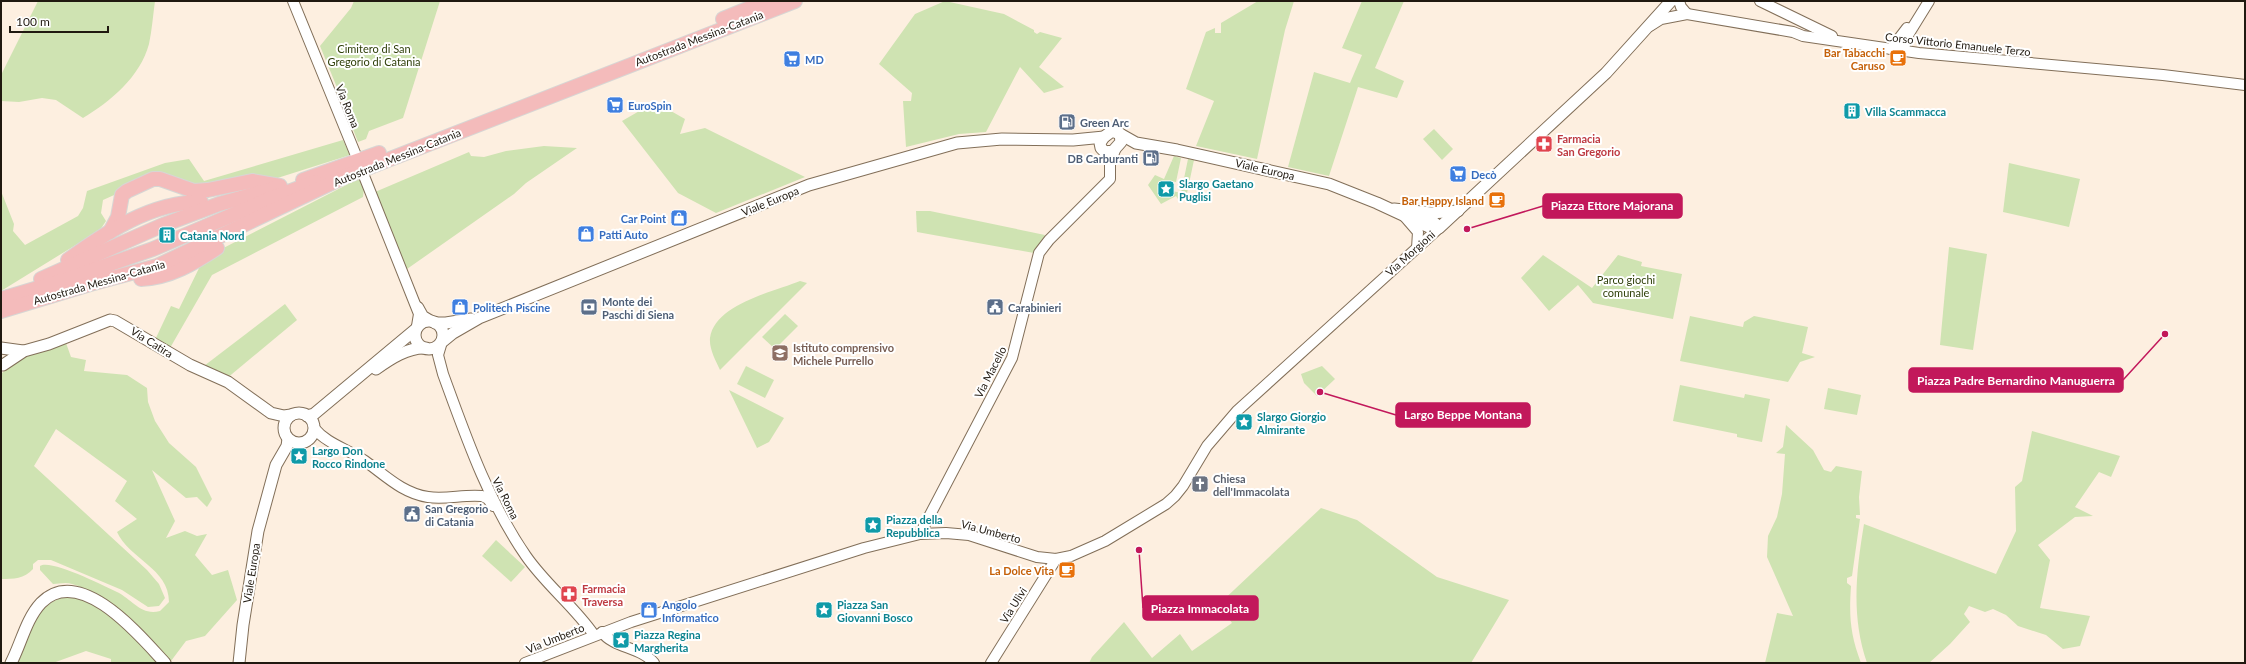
<svg xmlns="http://www.w3.org/2000/svg" width="2246" height="664" viewBox="0 0 2246 664" font-family="Lato,sans-serif">
<rect width="100%" height="100%" fill="#fdefe0"/>
<g fill="#cfe3b2">
<path d="M38 1H155C153 15 152 30 149 44 140 77 111 101 83 118L56 100 42 98 19 102 1 101V75Z"/>
<path d="M354 1H440L403 118 369 131 366 139 358 142 349 119 347 120C345 113 348 107 344 101 342 97 337 96 335 92L338 90 320 46 351 8Z"/>
<polygon points="945,1 1004,14 1034,30 1034,32 1037,34 1040,32 1062,38 1039,67 1064,87 1044,93 1020,67 986,132 959,134 906,147 903,101 911,101 912,93 879,64 915,14"/>
<polygon points="1258,1 1294,1 1285,30 1257,159 1196,146 1214,101 1186,89 1206,32 1215,28 1215,33 1221,33 1221,23"/>
<polygon points="1362,1 1404,1 1375,68 1404,81 1397,98 1358,87 1329,176 1288,167 1314,72 1350,83 1362,55 1342,48"/>
<polygon points="655,102 685,119 680,134 705,128 805,177 716,213 678,193 622,121"/>
<polygon points="1434,129 1453,149 1442,160 1423,139"/>
<polygon points="343,140 350,155 268,181 206,189 152,178 103,200 101,213 106,221 100,230 1,291 1,191 14,224 13,231 25,245 78,216 83,208 87,191 165,163 189,159 204,181"/>
<polygon points="544,146 577,148 526,183 514,194 407,269 375,192 469,152 471,156 484,157 506,151"/>
<polygon points="1174,156 1181,158 1176,182 1170,181 1168,190 1181,193 1188,159 1194,160 1187,193 1178,199 1176,196 1161,204 1148,185 1155,175 1164,179"/>
<polygon points="2009,163 2080,179 2069,227 2003,212"/>
<polygon points="360,178 364,188 363,197 212,275 170,348 155,340 171,306 179,309 204,258"/>
<polygon points="916,211 930,211 1045,235 1034,253 917,232"/>
<polygon points="1949,247 1987,254 1973,350 1940,345"/>
<polygon points="1543,255 1592,288 1618,255 1642,262 1641,266 1682,274 1673,319 1593,303 1578,285 1549,311 1521,278"/>
<path d="M800 281 807 283 720 370C716 361 709 349 710 338 715 304 773 292 800 281Z"/>
<polygon points="285,304 297,320 226,379 200,369"/>
<polygon points="785,314 798,326 775,349 762,337"/>
<polygon points="1690,316 1743,327 1744,322 1754,316 1808,327 1802,353 1815,357 1800,362 1788,382 1680,361"/>
<path d="M66 343 71 357 86 360 84 371 127 375 147 388 148 402 155 421 169 443 196 467 212 499 207 507 197 497 186 498 152 470 175 521 166 538 185 531 197 536 207 534 195 555 212 575 228 570 237 600 205 636 186 641 171 661C147 637 105 593 72 584 66 582 59 584 53 584L40 570V566C51 559 104 586 117 592 133 600 141 616 160 611L169 602C169 568 129 559 117 532L137 519 115 501 127 481 56 429 34 466 147 570 159 584 165 598 159 606 148 607 122 590 51 560H38L33 564V569C24 579 14 579 1 579V374L17 359Z"/>
<polygon points="746,366 774,380 765,398 737,384"/>
<polygon points="1322,366 1335,379 1317,396 1304,383 1301,374"/>
<polygon points="1680,385 1744,398 1745,394 1770,399 1762,442 1737,437 1737,434 1673,421"/>
<polygon points="1828,388 1861,395 1857,415 1824,409"/>
<polygon points="729,390 784,418 769,442 757,448"/>
<path d="M1786 425 1813 450 1824 470 1831 472 1836 466 1862 471 1859 497 1860 515H1856V518L1860 519 1852 576 1847 578V583L1851 586C1849 616 1850 634 1861 663H1765L1777 613 1793 616 1767 557 1768 536 1777 517 1782 494 1785 454 1776 453 1783 447Z"/>
<path d="M2032 431 2120 456 2111 477 2099 472 2075 507 2093 516 2075 517 2038 545 2050 560 2040 608 2090 616 2080 646 2063 649 2046 635 2018 626 2006 615 1993 609 1985 612 1969 606 1964 614 1970 622 1950 644 1929 663H1867C1851 616 1856 573 1864 524L1996 574 2016 531 2015 487 2022 481Z"/>
<polygon points="1321,508 1357,520 1437,577 1509,600 1471,663 1089,663 1092,657 1124,622 1152,658 1180,634 1192,651 1232,623 1218,605"/>
<polygon points="496,540 525,567 511,582 482,556"/>
<path d="M69 596C108 603 134 636 159 663H111V659L86 651 53 663H14C27 636 36 601 69 596Z"/>
</g>
<g fill="none" stroke-linecap="round" stroke-linejoin="round">
<g stroke="#826f59" stroke-width="12">
<g id="tertiary">
<polyline points="293,1 355,153"/>
<polyline points="1679,1 1681,7 1687,14"/>
<polyline points="1760,1 1832,36"/>
<polyline points="1650,26 1661,19 1687,14 1793,32 1803,36 1919,53 2163,75 2245,85"/>
<polyline points="1891,49 1907,28"/>
<polyline points="1903,51 1908,35 1929,1"/>
<polyline points="364,176 413,299 419,314 417,326"/>
<polyline points="1405,217 1418,232 1417,248"/>
<polyline points="418,307 423,316 433,322"/>
<path d="M441 345 438 355 443 374C466 437 488 501 526 556 546 585 574 606 594 635"/>
<path d="M314 428C327 444 348 449 365 461 385 475 402 493 428 497 446 500 464 494 482 496L488 499 493 506"/>
<polyline points="920,534 1012,358 1039,253 1049,240 1110,179 1110,164 1115,150"/>
<path d="M602 632C613 648 641 647 654 663"/>
<path d="M525 663 631 622 864 548 920 534 946 533 969 535 1037 557 1056 559 1071 556 1105 541 1166 504 1175 496 1183 486 1207 446 1237 411 1439 228C1434 218 1425 218 1416 214"/>
<polyline points="991,663 1056,559"/>
</g>
</g>
<g stroke="#826f59" stroke-width="13">
<g id="secondary">
<polygon points="1112,131 1120,134 1121,142 1113,151 1105,152 1101,148 1100,143 1104,137"/>
<polyline points="1120,134 1136,143 1177,150 1329,184 1377,203 1431,228 1439,228 1606,73 1671,1"/>
<polyline points="1394,209 1431,213 1458,211"/>
<circle cx="429" cy="335" r="14"/>
<polyline points="435,323 446,323 471,319"/>
<polyline points="442,342 453,333 479,318 809,185 957,143 1002,139 1073,140 1104,137"/>
<polyline points="1,348 23,351"/>
<polyline points="3,365 24,351 49,344 110,320 115,321 190,365 228,382 271,413 284,416 291,415"/>
<path d="M376 369C390 359 408 347 426 348"/>
<circle cx="299" cy="428" r="15"/>
<polyline points="307,416 314,414 416,329"/>
<path d="M11 663C21 644 26 619 41 603 80 563 141 637 165 663"/>
<polyline points="239,663 243,625 258,531 276,465 287,446 288,439"/>
</g>
</g>
<g stroke="#d7d6d4" stroke-width="16">
<g id="motorway">
<polyline points="723,19 767,1"/>
<polyline points="303,180 379,153"/>
<polyline points="110,232 118,217 122,195 127,191 153,179 160,179 194,191 208,190 252,181 280,186"/>
<path d="M68 260C106 232 152 202 201 202"/>
<polyline points="41,279 163,225 219,204 277,188"/>
<path d="M141 279C170 278 194 263 217 248"/>
<polyline points="1,299 65,280 153,249 272,198 315,182"/>
<polyline points="1,311 90,284 157,266 344,177 795,1"/>
</g>
</g>
<use href="#tertiary" stroke="#fff" stroke-width="10"/>
<use href="#secondary" stroke="#fff" stroke-width="11"/>
<use href="#motorway" stroke="#f4bbbb" stroke-width="14"/>
</g>
<defs>
<g id="cafe-square" transform="scale(0.9)"><rect x="-9" y="-9" width="18" height="18" rx="4" fill="#e8710a" stroke="#fff"/><path d="M-5.5-4.5H6V0H3Q3 3.5 0 3.5H-2.5Q-5.5 3.5-5.5 0ZM3-3.2v2h1.7v-2ZM-6 4.5H4V6H-6Z" fill="#fff"/></g>
<g id="supermarket-square" transform="scale(0.9)"><rect x="-9" y="-9" width="18" height="18" rx="4" fill="#3f7fe0" stroke="#fff"/><path d="M-6-5.5h2.5l.6 2H6L4.5 2H-2.5L-4.4-4H-6ZM-1.5 3.2a1.3 1.3 0 1 0 .1 0ZM3 3.2a1.3 1.3 0 1 0 .1 0Z" fill="#fff"/></g>
<g id="building-square" transform="scale(0.9)"><rect x="-9" y="-9" width="18" height="18" rx="4" fill="#0f9aa8" stroke="#fff"/><path d="M-4-6H4V6H1V3H-1V6H-4ZM-2.5-4.3h1.7v1.8h-1.7ZM.8-4.3h1.7v1.8H.8ZM-2.5-1h1.7V.8h-1.7ZM.8-1h1.7V.8H.8Z" fill="#fff"/></g>
<g id="fuel-square" transform="scale(0.9)"><rect x="-9" y="-9" width="18" height="18" rx="4" fill="#5c6f8a" stroke="#fff"/><path d="M-5.5-6h7V0h2V4h1.3V-2.5L3-4.5l.8-.8L6-3V5H2.5V1h-1V6h-7ZM-4.2-4.7v3.2H.2V-4.7Z" fill="#fff"/></g>
<g id="pharmacy-square" transform="scale(0.9)"><rect x="-9" y="-9" width="18" height="18" rx="4" fill="#e0444e" stroke="#fff"/><path d="M-2-6h4v4h4v4h-4v4h-4v-4h-4v-4h4Z" fill="#fff"/></g>
<g id="sight-square" transform="scale(0.9)"><rect x="-9" y="-9" width="18" height="18" rx="4" fill="#0f9aa8" stroke="#fff"/><path d="M0-6L1.8-2.2L6-1.7L2.9 1.2L3.7 5.4L0 3.3L-3.7 5.4L-2.9 1.2L-6-1.7L-1.8-2.2Z" fill="#fff"/></g>
<g id="shop-square" transform="scale(0.9)"><rect x="-9" y="-9" width="18" height="18" rx="4" fill="#3f7fe0" stroke="#fff"/><path d="M-5-2.5h2.3a2.7 3.5 0 0 1 5.4 0H5L5.5 6h-11ZM-1.5-2.5h3a1.5 2.3 0 0 0-3 0Z" fill="#fff"/></g>
<g id="bank-square" transform="scale(0.9)"><rect x="-9" y="-9" width="18" height="18" rx="4" fill="#5c6f8a" stroke="#fff"/><path d="M-6-4H6V4H-6ZM0-2.3a2.3 2.3 0 1 0 0 4.6a2.3 2.3 0 1 0 0-4.6Z" fill="#fff"/></g>
<g id="civic-square" transform="scale(0.9)"><rect x="-9" y="-9" width="18" height="18" rx="4" fill="#5c6f8a" stroke="#fff"/><path d="M-.6-6.5H3V-4.5H.6V-3L4-1V1h2V6H-6V1h2V-1L-.6-3ZM-1.2 2.5V6h2.4V2.5Z" fill="#fff"/></g>
<g id="school-square" transform="scale(0.9)"><rect x="-9" y="-9" width="18" height="18" rx="4" fill="#8d6e63" stroke="#fff"/><path d="M0-5L7-2L0 1L-7-2ZM-4 1L0 2.5L4 1V4Q0 6-4 4Z" fill="#fff"/></g>
<g id="church-square" transform="scale(0.9)"><rect x="-9" y="-9" width="18" height="18" rx="4" fill="#6b7280" stroke="#fff"/><path d="M-1.2-6h2.4v3.5h3.3v2.4h-3.3V6h-2.4V-.1h-3.3v-2.4h3.3Z" fill="#fff"/></g>
</defs>
<g fill-rule="evenodd">
<use href="#cafe-square" x="1898" y="58"/>
<use href="#supermarket-square" x="792" y="59"/>
<use href="#supermarket-square" x="615" y="105"/>
<use href="#building-square" x="1852" y="111"/>
<use href="#fuel-square" x="1067" y="122"/>
<use href="#pharmacy-square" x="1544" y="144"/>
<use href="#fuel-square" x="1151" y="158"/>
<use href="#supermarket-square" x="1458" y="174"/>
<use href="#sight-square" x="1166" y="189"/>
<use href="#cafe-square" x="1497" y="200"/>
<use href="#shop-square" x="679" y="218"/>
<use href="#shop-square" x="586" y="234"/>
<use href="#building-square" x="167" y="235"/>
<use href="#shop-square" x="460" y="307"/>
<use href="#bank-square" x="589" y="307"/>
<use href="#civic-square" x="995" y="307"/>
<use href="#school-square" x="780" y="353"/>
<use href="#sight-square" x="1244" y="422"/>
<use href="#sight-square" x="299" y="456"/>
<use href="#church-square" x="1200" y="484"/>
<use href="#civic-square" x="412" y="514"/>
<use href="#sight-square" x="873" y="525"/>
<use href="#cafe-square" x="1067" y="570"/>
<use href="#pharmacy-square" x="569" y="594"/>
<use href="#shop-square" x="649" y="610"/>
<use href="#sight-square" x="824" y="610"/>
<use href="#sight-square" x="621" y="640"/>
</g>
<g text-anchor="middle" dominant-baseline="central" stroke-width="4" stroke-linejoin="round" paint-order="stroke">
<g font-size="11" fill="#201910" stroke="#fff">
<text transform="translate(699 38) rotate(-21)">Autostrada Messina-Catania</text>
<text transform="translate(1958 44) rotate(6)">Corso Vittorio Emanuele Terzo</text>
<text transform="translate(348 106) rotate(68)">Via Roma</text>
<text transform="translate(397 157) rotate(-22)">Autostrada Messina-Catania</text>
<text transform="translate(1265 169) rotate(13)">Viale Europa</text>
<text transform="translate(770 201) rotate(-22)">Viale Europa</text>
<text transform="translate(1410 253) rotate(-42)">Via Morgioni</text>
<text transform="translate(99 282) rotate(-16)">Autostrada Messina-Catania</text>
<text transform="translate(152 342) rotate(32)">Via Catira</text>
<text transform="translate(990 372) rotate(-63)">Via Macello</text>
<text transform="translate(506 498) rotate(63)">Via Roma</text>
<text transform="translate(991 531) rotate(15)">Via Umberto</text>
<text transform="translate(251 573) rotate(-81)">Viale Europa</text>
<text transform="translate(1013 605) rotate(-58)">Via Ulivi</text>
<text transform="translate(555 638) rotate(-22)">Via Umberto</text>
</g>
<g font-size="11" fill="#2f3f09" stroke="#fff">
<text x="374" y="48">Cimitero di San<tspan x="374" dy="13">Gregorio di Catania</tspan></text>
<text x="1626" y="279">Parco giochi<tspan x="1626" dy="13">comunale</tspan></text>
</g>
<g font-size="11" font-weight="bold" fill="#c56008" stroke="#fff" text-anchor="end">
<text x="1885" y="52">Bar Tabacchi<tspan x="1885" dy="13">Caruso</tspan></text>
<text x="1484" y="200">Bar Happy Island</text>
<text x="1054" y="570">La Dolce Vita</text>
</g>
<g font-size="11" font-weight="bold" fill="#366cbe" stroke="#fff" text-anchor="start">
<text x="805" y="59">MD</text>
<text x="628" y="105">EuroSpin</text>
<text x="1471" y="174">Decò</text>
<text x="666" y="218" text-anchor="end">Car Point</text>
<text x="599" y="234">Patti Auto</text>
<text x="473" y="307">Politech Piscine</text>
<text x="662" y="604">Angolo<tspan x="662" dy="13">Informatico</tspan></text>
</g>
<g font-size="11" font-weight="bold" fill="#0d838f" stroke="#fff" text-anchor="start">
<text x="1865" y="111">Villa Scammacca</text>
<text x="1179" y="183">Slargo Gaetano<tspan x="1179" dy="13">Puglisi</tspan></text>
<text x="180" y="235">Catania Nord</text>
<text x="1257" y="416">Slargo Giorgio<tspan x="1257" dy="13">Almirante</tspan></text>
<text x="312" y="450">Largo Don<tspan x="312" dy="13">Rocco Rindone</tspan></text>
<text x="886" y="519">Piazza della<tspan x="886" dy="13">Repubblica</tspan></text>
<text x="837" y="604">Piazza San<tspan x="837" dy="13">Giovanni Bosco</tspan></text>
<text x="634" y="634">Piazza Regina<tspan x="634" dy="13">Margherita</tspan></text>
</g>
<g font-size="11" font-weight="bold" fill="#4e5e75" stroke="#fff" text-anchor="start">
<text x="1080" y="122">Green Arc</text>
<text x="1138" y="158" text-anchor="end">DB Carburanti</text>
<text x="602" y="301">Monte dei<tspan x="602" dy="13">Paschi di Siena</tspan></text>
<text x="1008" y="307">Carabinieri</text>
<text x="425" y="508">San Gregorio<tspan x="425" dy="13">di Catania</tspan></text>
</g>
<g font-size="11" font-weight="bold" fill="#be3a42" stroke="#fff" text-anchor="start">
<text x="1557" y="138">Farmacia<tspan x="1557" dy="13">San Gregorio</tspan></text>
<text x="582" y="588">Farmacia<tspan x="582" dy="13">Traversa</tspan></text>
</g>
<g font-size="11" font-weight="bold" fill="#785e54" stroke="#fff" text-anchor="start">
<text x="793" y="347">Istituto comprensivo<tspan x="793" dy="13">Michele Purrello</tspan></text>
</g>
<g font-size="11" font-weight="bold" fill="#5b616d" stroke="#fff" text-anchor="start">
<text x="1213" y="478">Chiesa<tspan x="1213" dy="13">dell'Immacolata</tspan></text>
</g>
</g>
<path fill="none" stroke="#c2185b" stroke-width="1.5" d="M1467 229L1543 206M2165 334L2123 380M1320 392L1396 415M1139 550L1143 608"/>
<g fill="#c2185b" stroke="#fff" stroke-width="1.5">
<circle cx="1467" cy="229" r="4"/>
<circle cx="2165" cy="334" r="4"/>
<circle cx="1320" cy="392" r="4"/>
<circle cx="1139" cy="550" r="4"/>
</g>
<g fill="#c2185b" stroke="#c2185b" stroke-width="1.5">
<rect x="1543" y="194" width="139" height="24" rx="4"/>
<rect x="1909" y="368" width="214" height="24" rx="4"/>
<rect x="1396" y="403" width="134" height="24" rx="4"/>
<rect x="1143" y="596" width="115" height="24" rx="4"/>
</g>
<g font-size="12" text-anchor="middle" font-weight="bold" fill="#fff">
<text x="1612" y="210">Piazza Ettore Majorana</text>
<text x="2016" y="385">Piazza Padre Bernardino Manuguerra</text>
<text x="1463" y="419">Largo Beppe Montana</text>
<text x="1200" y="613">Piazza Immacolata</text>
</g>
<rect width="2246" height="664" fill="none" stroke="#201910" stroke-width="4"/>
<path d="M10 26v6h98v-6" fill="none" stroke="#201910" stroke-width="2"/>
<text x="16" y="26" font-size="12" fill="#201910" stroke="#ffffff" stroke-width="3" paint-order="stroke">100 m</text>
</svg>
